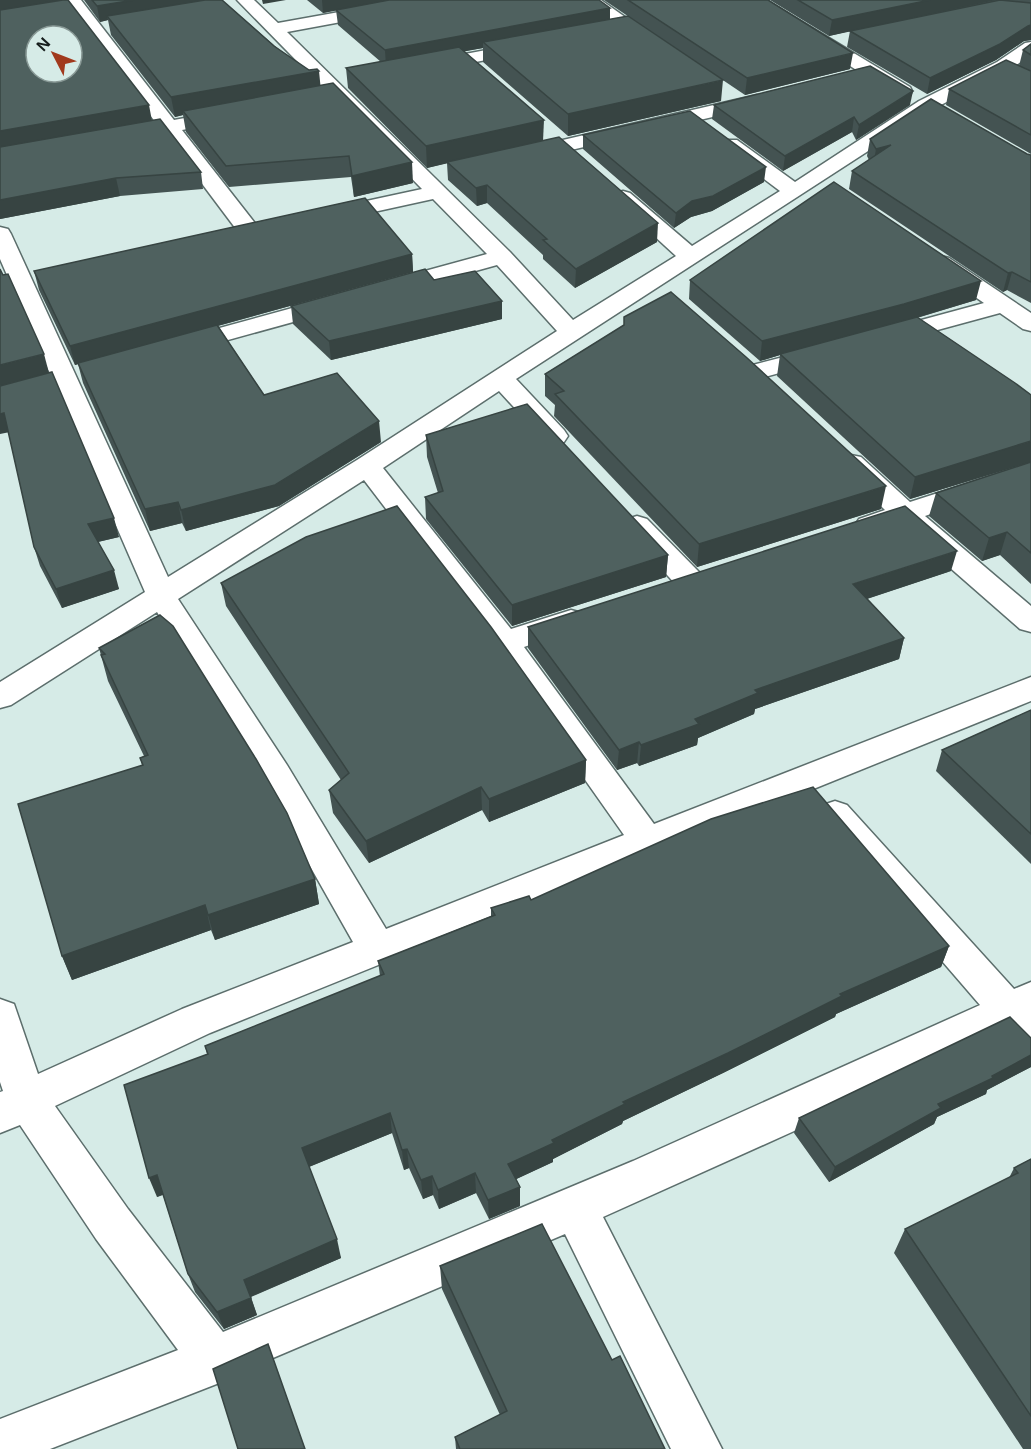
<svg xmlns="http://www.w3.org/2000/svg" width="1031" height="1449" viewBox="0 0 1031 1449" font-family="Arial,sans-serif">
<rect width="100%" height="100%" fill="#d6ebe7"/>
<g fill="none" stroke-linecap="round" stroke-linejoin="round">
<g stroke="#5c6e6c" stroke-width="3">
<g id="minor">
<polygon points="64,0 81,0 174,120 228,110 235,112 238,116 235,120 182,130 258,227 261,232 258,237 250,239 242,237 164,133 123,141 116,139 113,135 116,131 156,123"/>
<path d="M237 0H254L278 23 406 0H441L433 5 287 32 510 252 573 320 676 256 616 201 612 197 616 193 623 191 630 193 692 246 780 191 723 148 720 144 723 140H737L795 182 919 101 997 62 1025 43 1031 42V55L1009 70 933 109 516 379 564 430 568 436 564 442 555 444 546 442 499 391 383 468 511 629 571 610 582 613 586 620 582 627 524 647 654 824 1031 677V701L210 1033 55 1106 128 1209 223 1332 633 1161 980 1005 823 823 817 814 823 805 835 801 847 805 1014 989 1031 982V1052L1017 1047 1003 1031 792 1132 603 1217 722 1449H671L565 1234 233 1375 232 1378 50 1449H0V1419L178 1350 96 1239 20 1125 0 1133V1092L3 1091 0 1082V999L14 1004 38 1074 182 1009 353 942 263 783 157 612 11 705 0 708V682L145 592 0 259V227L8 229 11 234 168 577 357 460 557 331 497 265 389 295 381 293 377 288 381 283 487 254 433 199 328 222 320 221 317 216 320 211 422 189ZM364 480 493 649 624 835 386 929 287 765 178 599Z"/>
<polygon points="582,0 601,0 663,44 660,48 648,48"/>
<polygon points="746,0 766,0 910,87 912,91 910,95 896,95"/>
<polygon points="528,42 534,43 537,47 534,51 428,71 422,70 419,66 422,62 428,61"/>
<polygon points="757,95 764,97 766,101 764,105 524,161 517,159 514,155 517,151 524,149"/>
<polygon points="941,256 949,258 1031,313 1031,331 1023,329 1000,313 886,344 877,342 874,337 877,332 984,303 933,268 930,263 933,258"/>
<polygon points="336,296 344,298 348,303 344,308 181,353 172,351 169,346 172,341"/>
<polygon points="822,347 831,349 834,354 831,359 754,380 745,377 741,372 745,367"/>
<polygon points="851,455 861,457 910,502 1031,463 1031,480 925,516 1031,606 1031,632 1020,629 900,524 869,534 859,531 855,525 859,519 885,510 837,463 841,457"/>
<polygon points="637,516 647,519 700,573 704,580 700,587 689,590 678,587 627,531 623,525 627,519"/>
</g>
</g>
<use href="#minor" fill="#fff" fill-rule="evenodd"/>
</g>
<g fill="#445352">
<polygon points="0,0 152,120 201,172 203,189 120,196 0,219"/>
<polygon points="84,0 224,0 222,0 321,86 413,183 354,197 351,177 229,187 186,132 183,115 175,117 111,35 108,20 100,22"/>
<polygon points="307,0 599,0 610,19 721,101 568,136 483,62 483,48 464,51 543,140 657,242 575,288 543,259 543,255 487,203 477,206 448,180 447,163 427,168 348,88 346,68 381,62 338,25 336,10 323,13"/>
<polygon points="604,0 768,0 850,69 745,95"/>
<polygon points="770,0 1031,0 1031,40 1024,41 996,60 927,94 847,47 850,31 829,36"/>
<polygon points="1031,44 1031,154 946,105 949,89 1019,66 1023,50"/>
<polygon points="714,105 910,105 856,140 852,132 783,171 712,119"/>
<polygon points="583,135 764,182 712,211 691,217 674,228 583,149"/>
<polygon points="870,139 1031,155 1031,303 1007,290 1003,292 849,189 852,171 869,160 867,156"/>
<polygon points="412,254 413,272 218,326 264,395 381,442 279,506 186,531 182,523 150,531 83,383 78,364 75,365 39,290 34,271"/>
<polygon points="434,280 502,301 502,319 331,360 293,324 291,306"/>
<polygon points="690,280 976,300 917,318 1031,462 910,499 777,376 780,355 760,361 689,299"/>
<polygon points="624,317 881,509 697,567 554,416 555,405 545,396 545,374 624,325"/>
<polygon points="0,386 119,537 98,542 119,589 62,608 40,566 34,547 9,432"/>
<polygon points="426,435 668,555 666,577 512,626 426,519 425,497 438,493 427,457"/>
<polygon points="1031,462 1031,584 1000,555 982,561 929,516 936,493"/>
<polygon points="951,571 867,599 904,638 899,659 755,709 754,714 698,738 697,745 639,766 637,763 617,770 528,648 528,627"/>
<polygon points="221,583 586,760 585,783 489,822 482,810 369,863 333,813 329,790 341,780 226,606"/>
<polygon points="160,615 315,879 319,904 215,940 211,930 72,980 62,956 142,765 140,758 144,756 108,681 99,648"/>
<polygon points="1031,710 1031,864 936,771 942,750"/>
<polygon points="531,900 949,946 941,967 836,1014 835,1017 723,1073 623,1121 622,1124 553,1159 553,1162 516,1179 520,1187 520,1206 489,1219 476,1193 439,1209 433,1195 423,1199 409,1168 404,1170 392,1133 309,1167 341,1258 251,1297 257,1315 224,1329 195,1292 188,1274 163,1195 157,1197 207,1054 205,1046 380,976 378,961 491,916 491,908"/>
<polygon points="1031,1038 1031,1067 987,1090 986,1094 937,1117 934,1124 829,1182 794,1133 799,1118"/>
<polygon points="1031,1159 1031,1449 1023,1449 894,1253 905,1229 1009,1178 1014,1168"/>
<polygon points="440,1266 612,1360 665,1449 456,1449 455,1437 500,1415 442,1289"/>
</g>
<g fill="#374442">
<polygon points="0,0 63,0 0,12"/>
<polygon points="134,0 224,0 110,20 107,16 108,20 100,22 97,6"/>
<polygon points="262,0 286,0 263,4"/>
<polygon points="322,0 393,0 323,13"/>
<polygon points="930,0 996,0 829,36 832,20"/>
<polygon points="610,8 610,24 483,42 483,48 386,66 385,50"/>
<polygon points="1031,25 1031,40 1024,41 996,60 927,94 930,78 1028,26"/>
<polygon points="853,53 850,69 745,95 747,78"/>
<polygon points="319,71 321,91 183,111 183,115 175,117 171,97"/>
<polygon points="723,80 721,101 568,136 568,114"/>
<polygon points="913,91 910,105 856,140 859,125"/>
<polygon points="149,105 152,121 0,149 0,131"/>
<polygon points="854,117 852,132 783,171 785,156"/>
<polygon points="544,120 543,141 427,168 426,146"/>
<polygon points="891,145 873,166 876,149"/>
<polygon points="412,162 413,183 354,197 352,176"/>
<polygon points="766,167 764,182 712,211 691,217 674,228 676,213 692,201"/>
<polygon points="116,178 120,196 0,219 0,200"/>
<polygon points="487,185 487,203 477,206 476,188"/>
<polygon points="658,223 657,242 575,288 576,269"/>
<polygon points="412,254 413,272 75,365 70,346"/>
<polygon points="1012,272 1007,290 1003,292 1008,273"/>
<polygon points="981,281 976,300 899,323 780,354 780,355 760,361 762,341"/>
<polygon points="502,301 502,319 331,360 329,341"/>
<polygon points="44,354 49,373 0,386 0,365"/>
<polygon points="4,413 10,432 0,434 0,414"/>
<polygon points="379,421 381,442 279,506 186,531 181,510"/>
<polygon points="1031,441 1031,462 910,499 915,477"/>
<polygon points="886,486 881,509 697,567 699,544"/>
<polygon points="178,502 182,523 150,531 145,509"/>
<polygon points="114,518 119,537 93,543 88,524"/>
<polygon points="1007,532 1000,555 982,561 989,538"/>
<polygon points="957,551 951,571 848,605 853,584"/>
<polygon points="668,555 666,577 512,626 512,605"/>
<polygon points="114,570 119,589 62,608 56,589"/>
<polygon points="904,638 899,659 755,709 754,714 698,738 697,745 639,766 641,745 755,690"/>
<polygon points="639,742 637,763 617,770 619,750"/>
<polygon points="586,760 585,783 489,822 489,799"/>
<polygon points="481,787 482,810 369,863 366,841"/>
<polygon points="315,879 319,904 215,940 208,915"/>
<polygon points="205,905 211,930 72,980 62,956"/>
<polygon points="949,946 941,967 836,1014 835,1017 723,1073 623,1121 622,1124 553,1159 553,1162 508,1183 508,1164 623,1102 840,994"/>
<polygon points="1031,1055 1031,1067 987,1090 986,1094 937,1117 934,1124 829,1182 835,1167 938,1104"/>
<polygon points="390,1113 392,1133 306,1168 302,1148"/>
<polygon points="407,1149 409,1168 404,1170 402,1150"/>
<polygon points="475,1173 476,1193 439,1209 438,1190"/>
<polygon points="157,1175 164,1194 157,1197 149,1178"/>
<polygon points="432,1176 433,1195 423,1199 421,1180"/>
<polygon points="520,1187 520,1206 489,1219 488,1200"/>
<polygon points="337,1239 341,1258 250,1297 244,1280"/>
<polygon points="251,1298 257,1315 224,1329 217,1312"/>
</g>
<g fill="#4f615f" stroke="#374442" stroke-width="1.5" fill-rule="evenodd">
<path d="M63 0H68L149 105 0 131V10ZM36 36H72V72H36Z"/>
<polygon points="92,0 134,0 97,6"/>
<polygon points="205,0 222,0 274,46 309,70 317,69 319,71 171,97 107,16"/>
<polygon points="389,0 599,0 610,8 385,50 336,10"/>
<polygon points="628,0 768,0 853,53 747,78"/>
<polygon points="798,0 930,0 832,20"/>
<polygon points="1000,0 1031,3 1031,25 1028,26 1000,44 930,78 850,31"/>
<polygon points="628,16 723,80 568,114 483,42"/>
<polygon points="1031,44 1031,55 1023,50"/>
<polygon points="459,47 544,120 426,146 346,68"/>
<polygon points="1006,60 1031,71 1031,135 949,89"/>
<polygon points="870,66 913,91 859,125 854,117 785,156 714,105"/>
<polygon points="333,83 412,162 352,176 349,156 226,166 183,111"/>
<polygon points="931,99 1027,154 1031,155 1031,282 1012,272 1008,273 852,171 891,145 876,149 870,139"/>
<polygon points="690,111 766,167 713,196 692,201 676,213 583,135"/>
<polygon points="160,119 201,172 116,178 0,200 0,147"/>
<polygon points="559,137 658,223 576,269 543,240 547,239 487,185 476,188 447,162"/>
<polygon points="834,182 981,281 904,304 762,341 690,280"/>
<polygon points="365,198 412,254 70,346 34,271"/>
<polygon points="0,269 3,275 8,274 44,354 0,365"/>
<polygon points="425,269 434,280 475,271 502,301 329,341 291,306"/>
<polygon points="671,292 746,357 886,486 699,544 555,394 564,391 545,374 624,325 624,317"/>
<polygon points="917,317 1015,383 1031,395 1031,441 915,477 780,354"/>
<polygon points="217,325 264,395 337,373 379,421 275,485 181,510 178,502 145,509 78,363"/>
<polygon points="52,372 114,518 88,524 114,570 56,589 34,547 4,413 0,414 0,386"/>
<polygon points="527,404 668,555 512,605 425,497 443,491 426,435"/>
<polygon points="1031,462 1031,553 1007,532 989,538 936,493"/>
<polygon points="397,506 491,627 586,760 489,799 481,787 366,841 329,790 349,773 221,583 306,537"/>
<polygon points="905,506 957,551 853,584 904,638 755,690 758,693 695,719 699,724 641,745 639,742 619,750 528,627"/>
<polygon points="160,615 173,626 256,759 287,813 315,879 208,915 205,905 62,956 18,804 143,765 140,758 148,755 101,655 105,654 99,648"/>
<polygon points="1031,710 1031,834 942,750"/>
<polygon points="813,787 949,946 840,994 842,996 728,1053 623,1102 625,1104 552,1140 554,1143 508,1164 520,1187 488,1200 475,1173 438,1190 432,1176 421,1180 407,1149 402,1150 390,1113 302,1148 337,1239 244,1280 251,1298 217,1312 188,1274 157,1175 149,1178 124,1085 208,1054 205,1046 384,974 378,961 495,915 491,908 529,896 531,900 711,819"/>
<polygon points="1010,1017 1031,1038 1031,1055 992,1076 993,1078 938,1104 941,1108 835,1167 799,1118"/>
<polygon points="1031,1159 1031,1416 905,1229 1018,1173 1014,1168"/>
<polygon points="542,1224 612,1360 620,1356 665,1449 460,1449 455,1437 507,1411 440,1266"/>
<polygon points="268,1344 305,1449 238,1449 213,1369"/>
</g>
<g transform="translate(54 54) rotate(312)"><circle r="28" fill="#d6ebe7" stroke="#899996" stroke-width="1.5"/>
<path d="M0-4.5L10 22L0 15L-10 22Z" fill="#a1391d"/>
<text y="-9" font-size="16" font-weight="bold" text-anchor="middle" fill="#161d1c">N</text>
</g>
</svg>
